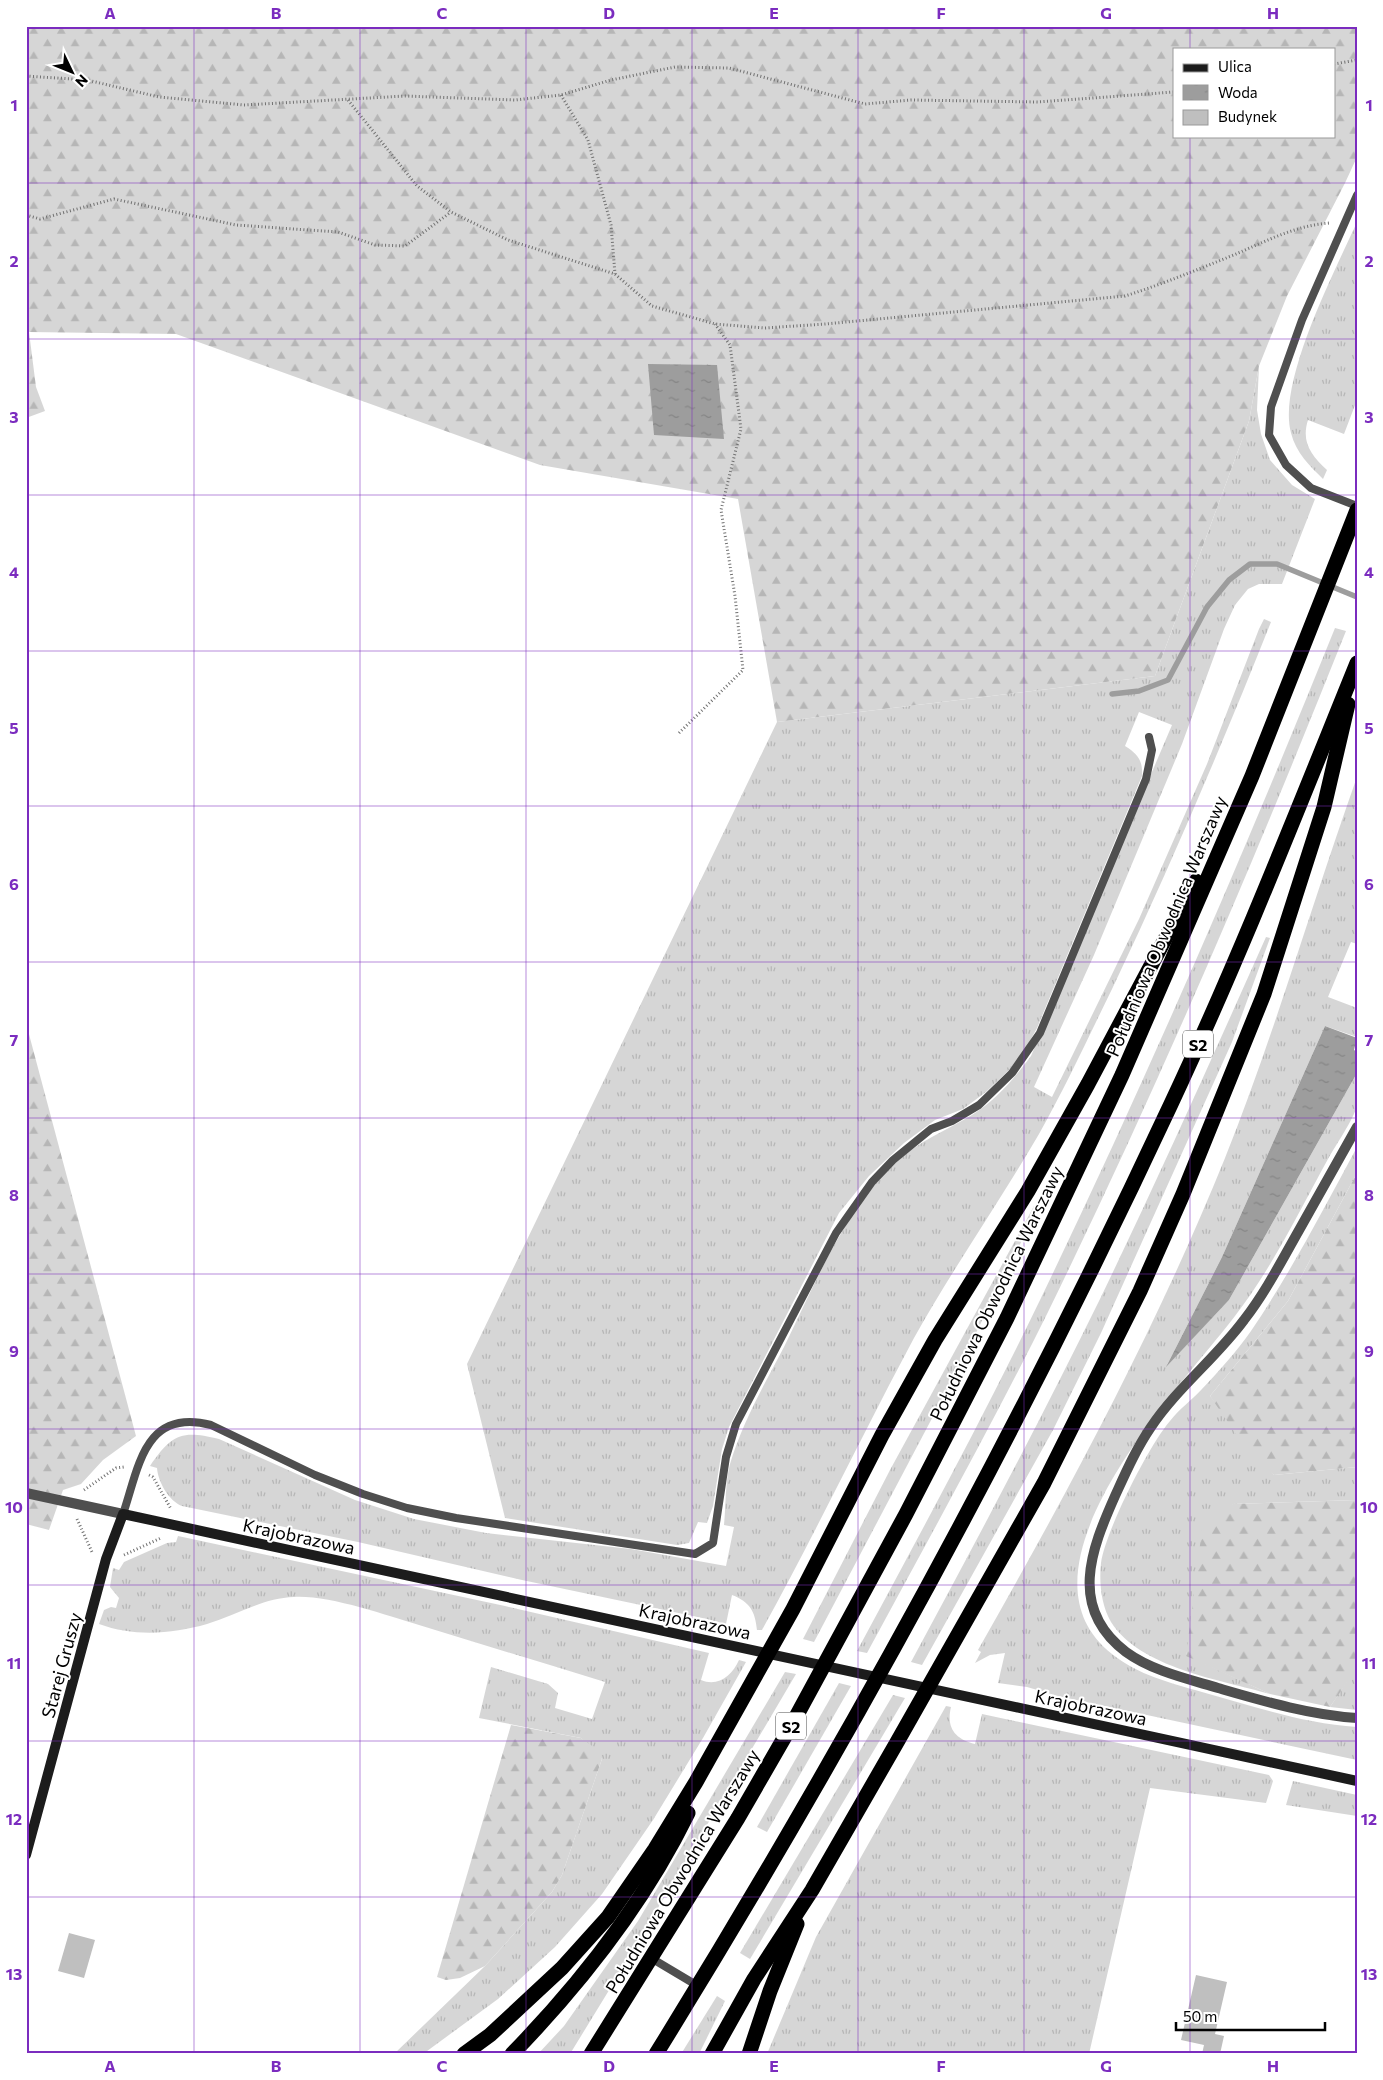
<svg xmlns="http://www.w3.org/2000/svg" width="1383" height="2080" viewBox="0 0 1383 2080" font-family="Commissioner,sans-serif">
<defs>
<pattern id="grass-tufts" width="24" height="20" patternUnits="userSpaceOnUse" patternTransform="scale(1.25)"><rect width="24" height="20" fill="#d6d6d6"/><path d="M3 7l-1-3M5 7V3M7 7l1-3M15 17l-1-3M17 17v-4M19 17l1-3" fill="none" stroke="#b6b6b6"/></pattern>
<pattern id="forest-firs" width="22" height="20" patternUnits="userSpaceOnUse" patternTransform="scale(1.25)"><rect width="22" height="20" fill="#d6d6d6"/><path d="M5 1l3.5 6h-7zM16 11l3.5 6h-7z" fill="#b6b6b6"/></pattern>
<pattern id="water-ripples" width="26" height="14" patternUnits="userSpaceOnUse" patternTransform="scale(1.25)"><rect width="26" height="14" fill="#9d9d9d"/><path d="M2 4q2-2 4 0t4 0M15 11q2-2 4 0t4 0" fill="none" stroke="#858585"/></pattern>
</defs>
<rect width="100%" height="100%" fill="#fff"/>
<g fill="url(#grass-tufts)">
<path d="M1357 222V400L1344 434 1308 420C1301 442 1311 455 1327 470L1323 479C1310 466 1296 453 1291 433 1277 382 1335 271 1357 222Z"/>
<path d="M1259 366 1257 410 1261 434 1270 460 1292 485 1315 499 1282 584H1259L1248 589 1235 605 1224 629 1182 744 1094 955 1034 1087 1052 1097 1139 919 1207 764 1259 629 1264 619 1271 622C1222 745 1170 867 1113 987 1089 1036 1066 1086 1039 1134 999 1203 953 1268 914 1338 862 1435 815 1534 762 1630H757C755 1611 750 1602 732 1595L726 1624 707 1619 522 1580 358 1542 182 1506C169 1501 158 1482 157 1468L150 1466C172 1434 181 1430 219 1439L355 1500 414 1519 486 1533 631 1549 726 1566 734 1527 724 1525C726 1505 725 1483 730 1464 742 1423 764 1385 784 1347 815 1284 843 1213 895 1163 919 1141 945 1131 972 1115 996 1100 1014 1079 1031 1056L1172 725 1139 712 1125 746C1138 754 1143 761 1142 776L1037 1028 1027 1046 1010 1069 986 1092 963 1109 935 1120 904 1143 869 1176 839 1213 729 1427 722 1449 713 1506 707 1523 698 1522 689 1543 677 1545 505 1518 467 1364 777 722 1155 676 1249 421Z"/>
<path d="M1335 628 1346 631C1254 862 1157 1089 1048 1312 991 1427 928 1540 867 1653L857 1651C920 1534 983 1418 1041 1298 1147 1078 1244 854 1335 628Z"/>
<path d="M1357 777V944L1351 942 1328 997 1357 1008V1037L1325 1026 1222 1257 1167 1365 1229 1300 1357 1073C1357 1083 1359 1096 1357 1106 1353 1120 1336 1145 1328 1159 1299 1212 1272 1268 1235 1316 1181 1387 1003 1568 1112 1654 1138 1675 1171 1683 1202 1692 1253 1706 1304 1724 1357 1727V1760L1058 1696 1027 1687 998 1683 1005 1653 990 1655 975 1663 981 1652 978 1650C1069 1490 1156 1329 1225 1158 1275 1033 1312 903 1357 777Z"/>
<path d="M1266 937 1270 938 1232 1042 1101 1333 1053 1430 922 1665 911 1662C976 1542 1040 1421 1100 1299 1158 1179 1212 1058 1266 937Z"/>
<path d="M1357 1147V1173L1288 1301 1210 1396 1274 1475 1357 1467V1500L1233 1504 1186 1655 1270 1694C1221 1680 1140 1668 1111 1622 1101 1605 1099 1582 1101 1563 1105 1532 1149 1445 1170 1421 1179 1409 1192 1400 1202 1389 1219 1371 1237 1351 1251 1331 1291 1272 1323 1210 1357 1147Z"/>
<polygon points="1034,1206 1038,1208 958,1369 814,1642 803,1639 890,1470"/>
<path d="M178 1536 505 1606 709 1653 701 1680C718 1687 732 1676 739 1660L746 1662 703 1738 653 1820 602 1894 555 1947 498 1999 423 2054H394L485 1966 552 1892 562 1875 602 1759 581 1738 479 1718 491 1667 548 1684 558 1693 555 1708 592 1719 605 1682C543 1663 481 1644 419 1625 385 1615 329 1595 294 1597 263 1598 236 1615 207 1624 172 1634 134 1637 99 1624L104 1610 111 1607 116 1608 119 1598 110 1587 113 1568 119 1570 124 1562 167 1543 176 1542Z"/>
<polygon points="1357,1668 1357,1710 1330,1707 1355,1669"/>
<polygon points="785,1672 796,1674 622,1969 570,2054 538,2054 564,2026 638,1921"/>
<polygon points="839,1683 851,1686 767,1832 757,1827"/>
<polygon points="893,1695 905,1698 750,1959 740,1953"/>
<path d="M946 1706 951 1707C946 1728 955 1739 975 1744L982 1714 1269 1775 1273 1781 1266 1803 1150 1788 1089 2054H767L816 1937Z"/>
<polygon points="1293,1781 1357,1795 1357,1816 1286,1805"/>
<polygon points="717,1996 725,2001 699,2054 681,2054"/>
</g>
<g fill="url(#forest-firs)" fill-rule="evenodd">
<path d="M26 26H1357V157L1345 183 1287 296 1259 366 1249 421 1155 676 777 722 738 499 540 465 176 334 29 332 36 387 45 411 26 418ZM1174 49H1334V136H1174Z"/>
<polygon points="26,1023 136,1436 103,1460 81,1484 63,1490 49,1530 26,1524"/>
<polygon points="1357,1173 1357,1467 1274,1475 1247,1450 1210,1396 1288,1301"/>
<polygon points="1357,1500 1357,1668 1330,1707 1270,1694 1186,1656 1202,1529 1233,1504"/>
<polygon points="511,1725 581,1738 595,1748 602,1759 562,1875 552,1892 485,1966 460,1978 446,1980 437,1977"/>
</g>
<g fill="url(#water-ripples)">
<polygon points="648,364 717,365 724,439 654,435"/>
<polygon points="1325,1026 1357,1038 1354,1050 1357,1052 1357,1073 1229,1300 1166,1367 1222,1257"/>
</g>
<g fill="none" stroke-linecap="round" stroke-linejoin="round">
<polyline stroke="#9d9d9d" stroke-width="5.5" points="1112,694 1139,691 1168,680 1207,607 1229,580 1250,564 1277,564 1357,597"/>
</g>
<g fill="#bfbfbf">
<polygon points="69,1933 95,1940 84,1978 58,1971"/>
<polygon points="1196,1975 1227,1982 1215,2034 1224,2036 1220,2054 1202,2054 1204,2045 1181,2040"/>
</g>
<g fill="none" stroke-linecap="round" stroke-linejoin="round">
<g stroke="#717171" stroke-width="3" stroke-dasharray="1 2.5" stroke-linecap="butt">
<polyline points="1334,64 1357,60"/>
<polyline points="26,76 87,80 159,97 244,105 405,96 515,100 561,95 611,80 675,67 729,68 865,104 911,100 1038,102 1174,92"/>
<polyline points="561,95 588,140 611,225 615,274"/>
<path d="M348 100 417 186 451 212 508 240 615 274 652 306 715 324 765 328 825 324 1125 296C1163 284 1199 269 1236 254 1266 241 1297 225 1330 223"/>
<polyline points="26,215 40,219 114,199 236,225 338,232 375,245 405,246 451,212"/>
<polyline points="679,733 743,670 735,596 721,510 741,429 730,345 715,324"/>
<polyline points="149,1475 153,1477 171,1509"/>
<polyline points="84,1490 116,1468 124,1467"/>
<polyline points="77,1519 92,1552"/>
<polyline points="124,1555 161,1538"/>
</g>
<g stroke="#4f4f4f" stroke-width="8">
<polyline points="1357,195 1302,320 1271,407 1269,435 1286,465 1311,488 1357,506"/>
<path d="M123 1514C139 1467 144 1408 211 1425L315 1475 363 1494 407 1508 456 1518 695 1554 713 1543 726 1457 736 1424 836 1233 872 1182 893 1160 931 1129 952 1121 979 1105 1012 1073 1040 1033 1146 779 1152 750 1149 737"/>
<polyline points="651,1958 698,1986"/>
</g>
<g stroke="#4f4f4f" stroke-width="10">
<path d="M1357 1127C1337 1162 1318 1197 1298 1232 1281 1262 1265 1293 1244 1320 1216 1358 1177 1388 1151 1427 1136 1449 1126 1472 1115 1496 1091 1550 1068 1608 1126 1652 1152 1671 1188 1679 1218 1688 1263 1701 1310 1715 1357 1718"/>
<polyline points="26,1493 123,1514"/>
</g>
<polyline stroke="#1c1c1c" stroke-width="10" points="26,1855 106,1559 123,1514 1357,1781"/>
<g stroke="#000" stroke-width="15">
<polyline points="464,2054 490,2035 562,1968 608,1917 655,1849 696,1782 793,1609 882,1435 935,1340 1028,1191 1088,1084 1196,881"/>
<path d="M512 2054C581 1983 644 1903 688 1813"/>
<polyline points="591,2054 738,1818 791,1726 906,1514 1007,1318 1122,1075 1252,776 1357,510"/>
<path d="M656 2054C846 1747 1019 1430 1171 1104 1239 959 1297 811 1357 663"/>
<polyline points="712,2054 754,1979 812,1890 896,1744 1044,1483 1140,1291 1183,1194 1264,994 1324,807 1348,704"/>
<polyline points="749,2054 770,1991 797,1924"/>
</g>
</g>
<path fill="none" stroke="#7b2cbf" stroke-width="1" stroke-opacity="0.55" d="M194 26V2054M360 26V2054M526 26V2054M692 26V2054M858 26V2054M1024 26V2054M1190 26V49M1190 136V2054M26 183H1357M26 339H1357M26 495H1357M26 651H1357M26 806H1357M26 962H1357M26 1118H1357M26 1274H1357M26 1429H1357M26 1585H1357M26 1741H1357M26 1897H1357"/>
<g text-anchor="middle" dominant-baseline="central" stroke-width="4" stroke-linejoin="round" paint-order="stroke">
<g fill="#fff" stroke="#4c4c4c" stroke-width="1">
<rect x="1183" y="1030.5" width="30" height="27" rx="4"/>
<rect x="776" y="1712.5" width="30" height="27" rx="4"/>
</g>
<g font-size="16" font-weight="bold" fill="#000">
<text x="1198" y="1044">S2</text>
<text x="791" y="1726">S2</text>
</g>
<g font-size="18" fill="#000" stroke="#fff">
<text transform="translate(1166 926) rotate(-67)">Południowa Obwodnica Warszawy</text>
<text transform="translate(996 1293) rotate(-64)">Południowa Obwodnica Warszawy</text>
<text transform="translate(299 1536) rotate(12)">Krajobrazowa</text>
<text transform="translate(695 1621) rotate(12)">Krajobrazowa</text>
<text transform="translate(61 1665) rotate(-75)">Starej Gruszy</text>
<text transform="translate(1091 1707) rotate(12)">Krajobrazowa</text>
<text transform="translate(682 1871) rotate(-59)">Południowa Obwodnica Warszawy</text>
</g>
</g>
<rect width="1383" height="2080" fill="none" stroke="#ffffff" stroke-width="55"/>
<rect x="1173" y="48" width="162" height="90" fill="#ffffff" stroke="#999999"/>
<rect x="1183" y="64" width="25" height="8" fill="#1c1c1c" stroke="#999999"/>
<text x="1218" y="72" font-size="15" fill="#000000">Ulica</text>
<rect x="1183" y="85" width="25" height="15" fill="url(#water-ripples)" stroke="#999999"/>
<text x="1218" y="98" font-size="15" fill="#000000">Woda</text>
<rect x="1183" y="110" width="25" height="15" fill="#bfbfbf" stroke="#999999"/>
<text x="1218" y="122" font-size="15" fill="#000000">Budynek</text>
<g transform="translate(72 72) rotate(133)" stroke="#ffffff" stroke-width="4" paint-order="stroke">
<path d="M0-4L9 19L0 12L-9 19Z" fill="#000000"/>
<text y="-8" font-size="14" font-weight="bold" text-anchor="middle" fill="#000000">N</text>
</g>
<path d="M1176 2022v8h149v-8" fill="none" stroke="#000000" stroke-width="2.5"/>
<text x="1183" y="2022" font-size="15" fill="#000000" stroke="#ffffff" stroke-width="4" paint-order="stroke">50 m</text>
<rect x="28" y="28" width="1328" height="2024" fill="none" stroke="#7b2cbf" stroke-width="2"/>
<g font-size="16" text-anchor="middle" font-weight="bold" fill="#7b2cbf">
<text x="110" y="19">A</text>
<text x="276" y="19">B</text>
<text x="442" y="19">C</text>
<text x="609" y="19">D</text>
<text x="774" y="19">E</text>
<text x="941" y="19">F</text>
<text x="1106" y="19">G</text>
<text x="1273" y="19">H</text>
<text x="14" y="111">1</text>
<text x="1369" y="111">1</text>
<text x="14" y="267">2</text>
<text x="1369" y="267">2</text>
<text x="14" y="423">3</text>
<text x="1369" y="423">3</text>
<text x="14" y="578">4</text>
<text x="1369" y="578">4</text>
<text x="14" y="734">5</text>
<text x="1369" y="734">5</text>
<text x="14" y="890">6</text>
<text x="1369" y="890">6</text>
<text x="14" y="1046">7</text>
<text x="1369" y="1046">7</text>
<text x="14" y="1201">8</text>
<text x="1369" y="1201">8</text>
<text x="14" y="1357">9</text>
<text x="1369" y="1357">9</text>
<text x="14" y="1513">10</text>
<text x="1369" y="1513">10</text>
<text x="14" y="1669">11</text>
<text x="1369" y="1669">11</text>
<text x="14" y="1825">12</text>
<text x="1369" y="1825">12</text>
<text x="14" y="1980">13</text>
<text x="1369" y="1980">13</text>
<text x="110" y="2072">A</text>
<text x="276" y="2072">B</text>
<text x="442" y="2072">C</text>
<text x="609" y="2072">D</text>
<text x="774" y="2072">E</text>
<text x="941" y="2072">F</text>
<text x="1106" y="2072">G</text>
<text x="1273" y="2072">H</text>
</g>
</svg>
